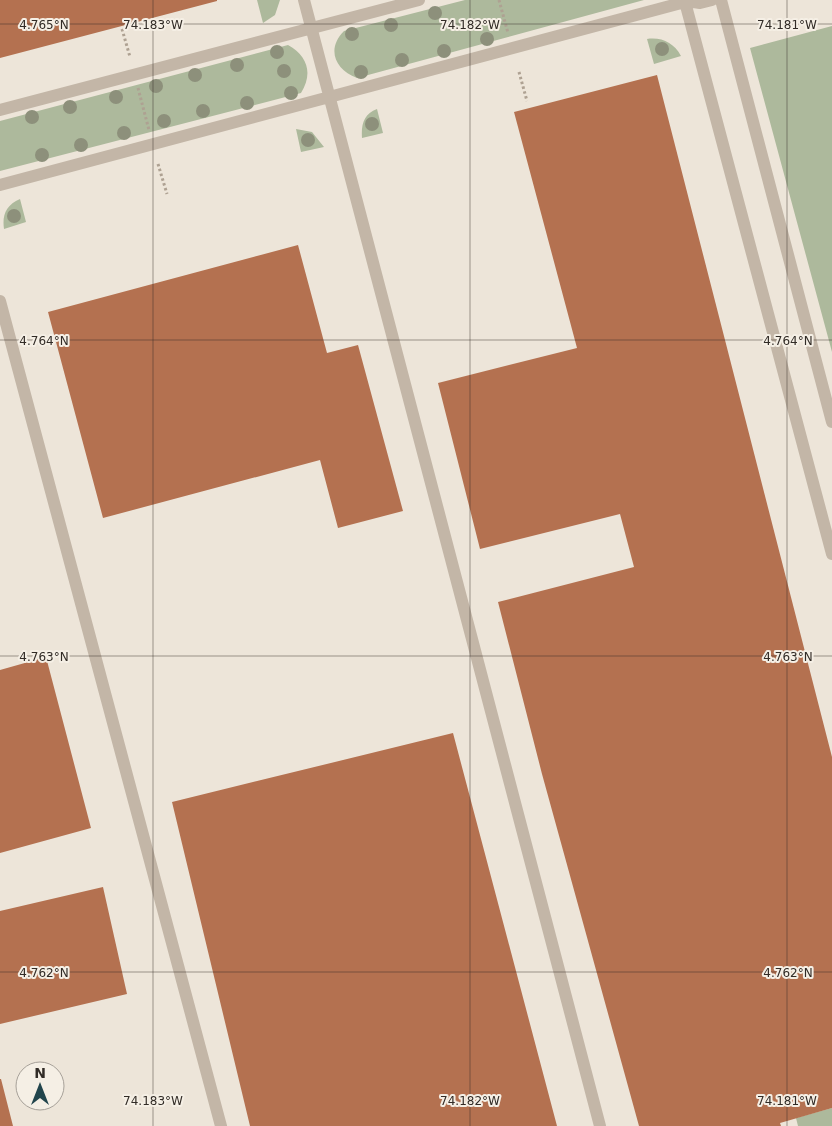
<svg xmlns="http://www.w3.org/2000/svg" width="832" height="1126" viewBox="0 0 832 1126" font-family="'DejaVu Sans',sans-serif">
<style>
.green{fill:#adb99c}
.building{fill:#b47150}
.lines{fill:none;stroke-linecap:round;stroke-linejoin:round}
.path{stroke:#aea192;stroke-width:3;stroke-dasharray:2.5 2.5;stroke-linecap:butt}
.minor{stroke:#c3b6a7;stroke-width:12}
.tree{fill:#8d907b}
.ticks{fill:none;stroke:#312b26;stroke-width:1;stroke-opacity:0.45}
.ticks-label{font-size:12px;text-anchor:middle;fill:#312b26;stroke:#f5efe5;stroke-width:4;stroke-linejoin:round;paint-order:stroke}
</style>
<rect width="100%" height="100%" fill="#ede5d9"/>
<!-- green -->
<path class="green" d="M257 0H280L275 15 263 23Z
M465 0H644L357 78C335 70 326 49 344 31Z
M832 26V352L750 48Z
M647 39C662 37 674 43 681 56L654 64Z
M288 45C308 56 313 74 301 93L0 171V121Z
M377 109 383 133 362 138C361 124 364 114 377 109Z
M296 129 312 132 324 147 301 152Z
M20 199 26 222 4 229C2 215 6 205 20 199Z
M832 1108V1126H798L796 1118Z"/>
<!-- building -->
<path class="building" d="M0 0H217V1L0 58Z
M657 75 832 757V1108L780 1123 781 1126H639L542 774 498 602 634 567 620 514 480 549 438 383 577 348 514 112Z
M298 245 327 353 358 345 403 511 338 528 320 460 103 518 48 312Z
M46 657 91 828 0 853V670Z
M453 733 557 1126H250L172 802Z
M103 887 127 994 0 1024V911Z
M0 1079H1L13 1126H0Z"/>
<g class="lines">
<!-- path -->
<path class="path" d="M499 0 508 33
M122 29 130 57
M519 72 527 101
M138 88 149 130
M158 164 167 194"/>
<!-- minor -->
<path class="minor" d="M304 0 600 1126
M681 0 700 3 712 0
M721 0 832 422
M685 2 832 554
M0 110 419 0
M0 185 685 2
M0 301 221 1126"/>
</g>
<!-- trees -->
<g class="tree">
<circle cx="435" cy="13" r="7"/>
<circle cx="391" cy="25" r="7"/>
<circle cx="352" cy="34" r="7"/>
<circle cx="487" cy="39" r="7"/>
<circle cx="662" cy="49" r="7"/>
<circle cx="444" cy="51" r="7"/>
<circle cx="277" cy="52" r="7"/>
<circle cx="402" cy="60" r="7"/>
<circle cx="237" cy="65" r="7"/>
<circle cx="284" cy="71" r="7"/>
<circle cx="361" cy="72" r="7"/>
<circle cx="195" cy="75" r="7"/>
<circle cx="156" cy="86" r="7"/>
<circle cx="291" cy="93" r="7"/>
<circle cx="116" cy="97" r="7"/>
<circle cx="247" cy="103" r="7"/>
<circle cx="70" cy="107" r="7"/>
<circle cx="203" cy="111" r="7"/>
<circle cx="32" cy="117" r="7"/>
<circle cx="164" cy="121" r="7"/>
<circle cx="372" cy="124" r="7"/>
<circle cx="124" cy="133" r="7"/>
<circle cx="308" cy="140" r="7"/>
<circle cx="81" cy="145" r="7"/>
<circle cx="42" cy="155" r="7"/>
<circle cx="14" cy="216" r="7"/>
</g>
<!-- ticks -->
<path class="ticks" d="M153 0V1126M470 0V1126M787 0V1126M0 24H832M0 340H832M0 656H832M0 972H832"/>
<g class="ticks-label">
<text x="44" y="29">4.765°N</text>
<text x="153" y="29">74.183°W</text>
<text x="470" y="29">74.182°W</text>
<text x="787" y="29">74.181°W</text>
<text x="44" y="345">4.764°N</text>
<text x="788" y="345">4.764°N</text>
<text x="44" y="661">4.763°N</text>
<text x="788" y="661">4.763°N</text>
<text x="44" y="977">4.762°N</text>
<text x="788" y="977">4.762°N</text>
<text x="153" y="1105">74.183°W</text>
<text x="470" y="1105">74.182°W</text>
<text x="787" y="1105">74.181°W</text>
</g>
<!-- north arrow -->
<g transform="translate(40 1086)"><circle r="24" fill="#f5efe5" stroke="#a7a199"/>
<path d="M0-4L9 19L0 12L-9 19Z" fill="#22454c"/>
<text y="-8" font-size="14" font-weight="bold" text-anchor="middle" fill="#312b26">N</text>
</g>
</svg>
